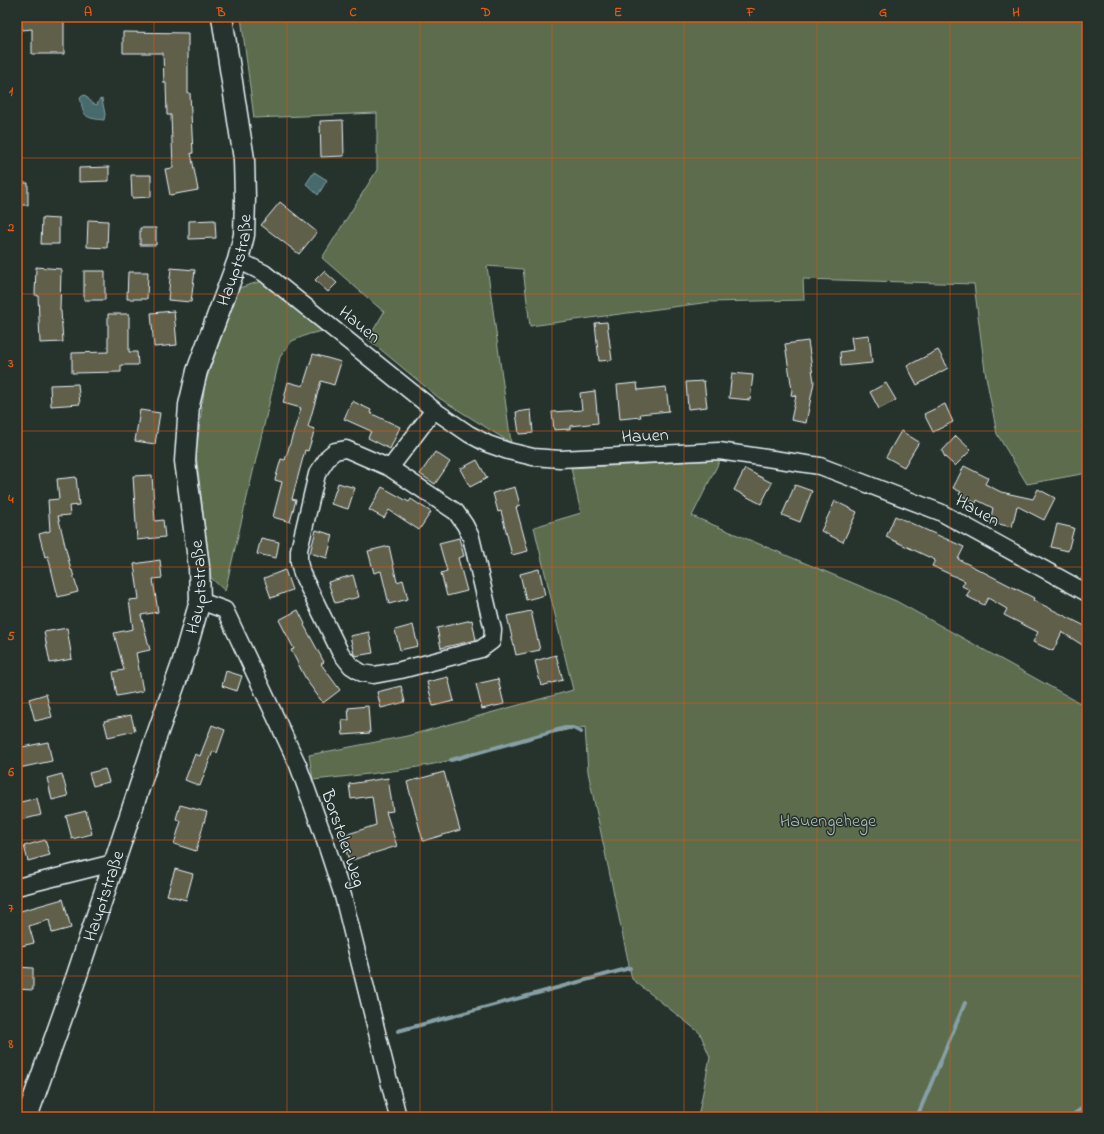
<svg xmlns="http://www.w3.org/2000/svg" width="1104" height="1134" viewBox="0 0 1104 1134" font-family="'Indie Flower',sans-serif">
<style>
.green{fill:#5b6c4e;stroke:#a2aea3}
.water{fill:#476a6d;stroke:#87a0a5}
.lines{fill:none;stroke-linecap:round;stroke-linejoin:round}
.stream{stroke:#87a0a5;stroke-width:4}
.building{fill:#615e4a;stroke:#e8f1f8}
.minor-casing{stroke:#e8f1f8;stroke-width:19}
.major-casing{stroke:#e8f1f8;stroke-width:23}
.minor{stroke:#26332d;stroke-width:16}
.major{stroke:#26332d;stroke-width:20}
.grid{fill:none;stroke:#e8590c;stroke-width:1;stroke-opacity:0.55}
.labels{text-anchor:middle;stroke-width:3;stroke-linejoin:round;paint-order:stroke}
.street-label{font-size:18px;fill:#e8f1f8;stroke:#26332d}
.park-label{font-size:18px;fill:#b0bcb4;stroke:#26332d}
.neatline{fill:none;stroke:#e8590c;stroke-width:1.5}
.grid-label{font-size:13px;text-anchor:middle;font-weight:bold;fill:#e8590c}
</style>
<rect width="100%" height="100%" fill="#26332d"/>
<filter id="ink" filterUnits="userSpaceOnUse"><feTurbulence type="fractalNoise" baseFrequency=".025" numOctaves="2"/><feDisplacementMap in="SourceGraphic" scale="8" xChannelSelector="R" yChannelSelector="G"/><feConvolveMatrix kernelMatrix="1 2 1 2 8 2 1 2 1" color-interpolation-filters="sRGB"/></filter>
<g filter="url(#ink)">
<!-- green -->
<path class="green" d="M241 17H1087V473L1027 484 997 434 985 371 974 284 803 279 804 300 710 302 530 326 523 269 487 266 511 443 439 398 368 339 384 312 322 258 377 170V113L254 118Z
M262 281 323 331 309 334 292 341 280 357 225 591 211 578 196 454 205 383 239 288Z
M720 460 692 516 896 601 1087 707V1117H698L710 1057 700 1033 632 979 588 772 585 727C540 733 496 750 452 760 406 771 359 775 313 780L309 755 407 736 573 690 534 527 581 513 571 468Z"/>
<!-- water -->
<path class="water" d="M85 95 92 103 97 105 99 100 102 99 105 114 104 120C83 118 84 116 80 97Z
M314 172 327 180 318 195 306 184Z"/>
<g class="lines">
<!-- stream -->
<path class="stream" d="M451 760 565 728H573L581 732
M398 1031 630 968
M917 1117 965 1003
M1070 1117 1087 1105"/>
</g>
<!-- building -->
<path class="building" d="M21 17H64V54H32V29L22 30Z
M123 32 188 33V93H190L193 153H191L198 190 170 195 165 169 173 168 171 115H167L166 83H164L163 53H123Z
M343 120 344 156 321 157 320 121Z
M109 167V181L79 182V168Z
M131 175H151V197L132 198Z
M17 183H28V205H17Z
M280 202 317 232 299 254 261 225Z
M42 218 59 219V244H41Z
M88 220 108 221 107 248 87 247Z
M215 220 216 238 189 239V221Z
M140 228H156V245H140Z
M36 267 61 269 60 311H61L63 342 40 343 38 295H35Z
M171 268 195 270 191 302 168 300Z
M84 271H105V300H84Z
M324 271 337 283 328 292 315 280Z
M128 272H148L147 299H127Z
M174 311 177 345 154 347 151 313Z
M108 314H129V352H137L138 365H121V372L72 373V353L108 352Z
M607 322 612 360 599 361 595 323Z
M869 335 872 363 841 366 840 352 853 350 851 337Z
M808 341 814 382 806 423 791 420 796 396 791 395 792 390 785 344Z
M938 350 948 368 917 385 907 366Z
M313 354 341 362 334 385 321 381 308 427 315 429 308 451 305 450 292 499 296 500 290 522 273 517 282 482 275 480 281 459 285 460 301 408 283 403 288 382 303 386Z
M732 373 753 375 750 400 729 398Z
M704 381 707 407 688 409 686 382Z
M637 383 638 390 666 387 669 411 640 414 641 417 620 419 617 385Z
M886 383 896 400 879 409 870 392Z
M78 384 80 404 51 406 50 385Z
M595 391 598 423 570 426V429L554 430 552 412 582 410 580 393Z
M352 401 371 410 370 413 400 427 390 449 368 438 371 431 344 419Z
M945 404 953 422 933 432 924 414Z
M140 410 160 413 155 444 135 441Z
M531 410 533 433 519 434 516 412Z
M901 431 919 442 904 467 886 457Z
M956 436 971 450 955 466 945 457 942 451Z
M435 452 450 462 435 484 420 474Z
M477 460 487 478 470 487 460 469Z
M964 466 988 478 985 484 1001 492 1033 499 1038 489 1055 498 1044 520 1017 506 1012 527 990 522 993 508 977 500 976 503 959 494 961 492 953 488Z
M745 469 772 483 761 504 734 490Z
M152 475 155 521 163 520 165 537 137 540 133 476Z
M76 477 79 505 69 506 70 515 58 516 71 570H72L78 592 58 597 48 556 45 557 39 534 50 531 48 500 59 499 57 479Z
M338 483 355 488 348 509 331 504Z
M795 485 812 491 800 522 782 515Z
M382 487 409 502 411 499 431 512 419 530 389 510 384 518 369 510Z
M515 487 520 505 516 507 528 551 512 555 501 511 498 512 493 493Z
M835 501 857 512 843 542 821 531Z
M895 516 964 547 958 559 1034 598 1033 600 1087 627V648L1062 632 1053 651 1033 642 1038 632 1004 615 1007 609 988 598 984 605 966 596 970 590 962 586 965 581 932 566 935 560 886 537Z
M1057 524 1074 528 1068 551 1051 547Z
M316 530 333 535 327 558 310 553Z
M261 538 279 542 276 558 257 554Z
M459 538 464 556 458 558 467 591 447 596 441 573 447 571 439 543Z
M389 546 397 582 403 580 408 599 389 604 381 571 374 573 368 551Z
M160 560 162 578 153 579 158 612 141 615 150 650 136 653 143 691 117 696 113 672 124 670 114 633 133 629 129 600 139 599 134 564Z
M539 569 545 595 526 600 520 574Z
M285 570 292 590 271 598 264 578Z
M353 575 359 597 335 603 328 582Z
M298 610 305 624 304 625 324 662 321 664 340 690 323 703 307 681 291 650 294 649 279 620Z
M531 611 540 650 516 655 507 616Z
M472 620 476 640 441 648 437 628Z
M413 625 418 646 400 650 395 630Z
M67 628 72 659 50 663 44 632Z
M369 632 373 653 355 656 354 654 350 636Z
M556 655 563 680 541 686 535 661Z
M226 671 242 676 237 691 222 686Z
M448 677 454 701 433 706 427 682Z
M498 679 504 704 482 709 476 684Z
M401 686 405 702 381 708 377 692Z
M46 694 52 717 35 721 29 699Z
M368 706 370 733 343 735 342 720H349L348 708Z
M131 715 135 731 108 737 104 721Z
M212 725 225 730 217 753 213 751 200 786 185 780 195 754 200 756Z
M48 742 52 761 19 768 17 758V748Z
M105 769 109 782 93 786 89 773Z
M444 772 460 830 423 841 407 782Z
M62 774 68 796 52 800 47 778Z
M388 778 393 811 386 812 397 846 349 861 342 836 376 825 372 796 351 799 349 784Z
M37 798 41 815 17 821V803Z
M180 805 207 812 196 851 174 844 181 821 176 819Z
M86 811 92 834 72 839 66 816Z
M45 840 50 855 28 861 24 846Z
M175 869 193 874 186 900 167 895Z
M63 899 71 928 52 933 49 920 29 926 34 943 17 947V912Z
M17 967 33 968V990L17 989Z"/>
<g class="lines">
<!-- minor casing -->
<g class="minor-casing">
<path id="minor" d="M238 260 264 273 434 410 469 434 488 444 508 451 533 457 560 459 719 451 820 466 940 512 1087 593
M346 449 390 468 456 512 465 525 471 537 493 630 492 641 481 649 401 670 374 675 362 673 351 666 340 652 302 574 299 562V550L317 474 329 456 335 451Z
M390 468 434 410
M200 601 225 610 298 765 322 832 343 896 398 1117
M17 887 113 863"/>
</g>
<!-- major casing -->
<g class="major-casing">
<g id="major">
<path id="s1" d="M27 1117 77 975 155 740 182 664 200 601 199 567 185 461 189 405 197 371 238 260 244 235 245 198 244 159 222 17"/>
</g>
</g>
<!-- minor -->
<use href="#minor" class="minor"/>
<!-- major -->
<use href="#major" class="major"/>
</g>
</g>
<!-- grid -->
<path class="grid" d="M154 17V1117M287 17V1117M420 17V1117M552 17V1117M684 17V1117M817 17V1117M950 17V1117M17 158H1087M17 294H1087M17 431H1087M17 567H1087M17 703H1087M17 840H1087M17 976H1087"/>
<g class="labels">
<!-- street labels -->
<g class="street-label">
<text dy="6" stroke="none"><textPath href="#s1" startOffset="894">Hauptstraße</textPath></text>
<text transform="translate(360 324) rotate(39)" y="6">Hauen</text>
<text transform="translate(645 435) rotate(-3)" y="6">Hauen</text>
<text transform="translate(978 510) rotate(29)" y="6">Hauen</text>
<text dy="6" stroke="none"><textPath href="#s1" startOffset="558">Hauptstraße</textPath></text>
<text transform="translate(344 838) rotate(71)" y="6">Borsteler Weg</text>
<text dy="6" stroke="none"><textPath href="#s1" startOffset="234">Hauptstraße</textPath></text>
</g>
<!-- park labels -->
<g class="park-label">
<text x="828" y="826">Hauengehege</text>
</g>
</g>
<!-- margin -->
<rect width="1104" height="1134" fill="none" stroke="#26332d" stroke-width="44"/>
<rect x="22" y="22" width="1060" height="1090" class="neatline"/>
<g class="grid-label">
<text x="88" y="16">A</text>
<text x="221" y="16">B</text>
<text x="353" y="16">C</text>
<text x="486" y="16">D</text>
<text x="618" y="16">E</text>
<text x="751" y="16">F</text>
<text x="883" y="16">G</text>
<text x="1016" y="16">H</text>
<text x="11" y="95">1</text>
<text x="11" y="231">2</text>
<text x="11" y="367">3</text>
<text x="11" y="503">4</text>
<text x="11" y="640">5</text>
<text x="11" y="776">6</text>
<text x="11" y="912">7</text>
<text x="11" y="1048">8</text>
</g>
</svg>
